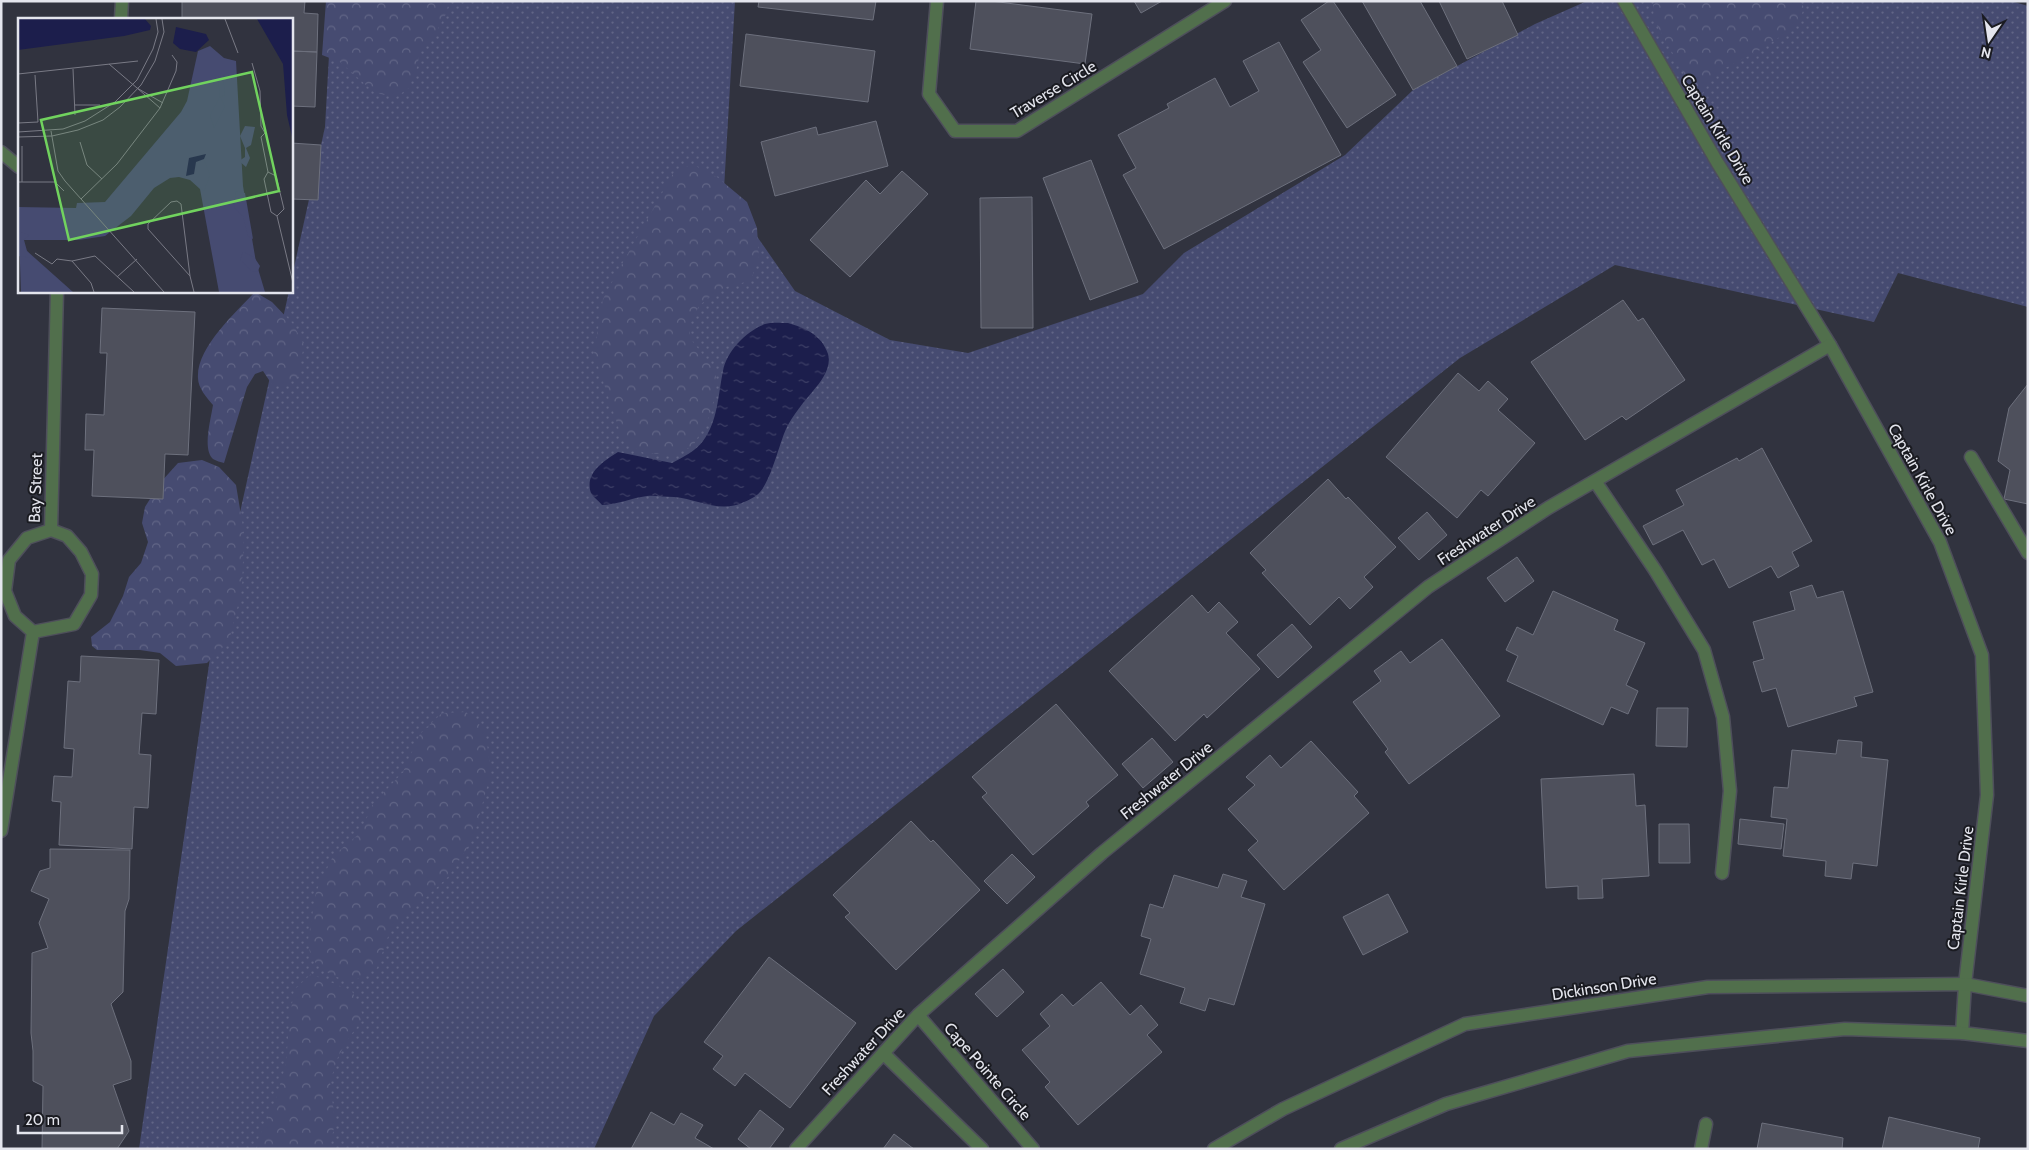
<svg xmlns="http://www.w3.org/2000/svg" width="2029" height="1150" viewBox="0 0 2029 1150" font-family="Cabin,sans-serif">
<style>
.grass{fill:url(#grass-dots)}
.forest{fill:url(#forest-crowns)}
.water{fill:url(#water-ripples)}
.building{fill:#4e505c;stroke:#6d707d}
.lines{fill:none;stroke-linecap:round;stroke-linejoin:round}
.lane-casing{stroke:#4e4f5b;stroke-width:15}
.street-casing{stroke:#4e4f5b;stroke-width:15}
.lane{stroke:#516f4c;stroke-width:12}
.street{stroke:#516f4c;stroke-width:12}
.labels{text-anchor:middle;stroke-width:4;stroke-linejoin:round;paint-order:stroke}
.street-label{font-size:16px;fill:#e4e5ed;stroke:#1a1b21}
.inset-road{fill:none;stroke:#797a85;stroke-width:1}
.view{fill:#71d35e;fill-opacity:0.15;stroke:#71d35e;stroke-width:2.5}
.inset-edge{fill:none;stroke:#e4e5ed;stroke-width:2.5}
</style>
<defs>
<pattern id="grass-dots" width="8" height="8" patternUnits="userSpaceOnUse" patternTransform="scale(1.25)"><rect width="8" height="8" fill="#464b71"/><path d="M2 2h.1M6 6h.1" fill="none" stroke="#616586" stroke-width="1.8" stroke-linecap="round"/></pattern>
<pattern id="forest-crowns" width="20" height="18" patternUnits="userSpaceOnUse" patternTransform="scale(1.25)"><rect width="20" height="18" fill="#464b71"/><path d="M2 6a3 3 0 1 1 6 0M12 15a3 3 0 1 1 6 0" fill="none" stroke="#616586"/></pattern>
<pattern id="water-ripples" width="26" height="14" patternUnits="userSpaceOnUse" patternTransform="scale(1.25)"><rect width="26" height="14" fill="#1c1e4c"/><path d="M2 4q2-2 4 0t4 0M15 11q2-2 4 0t4 0" fill="none" stroke="#3d3f66"/></pattern>
</defs>
<rect width="100%" height="100%" fill="#31333f"/>
<!-- grass -->
<path class="grass" d="M332 1H735L724 189 795 291 890 340 968 353 1143 294 1184 253 1345 155 1413 90 1535 24 1587 1H2011L2028 6V307L1898 273 1874 322 1615 265 1460 358 736 931 654 1016 594 1149H139L214 630 289 291H291V281L325 127Z"/>
<!-- forest -->
<path class="forest" d="M326 1H449L446 14 434 36 421 47 417 67 409 88 396 97 375 93 340 62 322 55Z
M1657 1H1799L1804 7 1799 24 1762 49 1725 68 1712 79 1701 95 1694 91 1654 20 1653 5Z
M693 164 707 173 717 177 747 202 757 228 759 259 750 281 725 287 707 299 699 306 690 324V338L716 372 715 395 710 415 693 446 673 455 644 453 623 441 594 354 603 299 618 271 674 172Z
M255 292 272 302 293 324 304 345 298 376 285 384 273 386 263 371 255 374 247 387 224 463C221 462 216 461 213 459 202 449 211 419 213 405 207 398 198 388 198 378 196 348 236 312 255 292Z
M202 460 219 467 236 485 244 533 242 589 229 641 207 663 176 666 160 653 140 650H97L92 646 91 637 110 622 123 596 129 577 141 563 148 542 142 523 145 507 160 483 178 463Z
M466 712 485 730 491 772 473 839 449 876 390 931 377 968 350 983 324 971 311 958 308 941 316 892 333 856 360 833 373 804 403 772 420 734 442 713Z
M311 974 352 991 364 1018 350 1036 338 1057 330 1082 335 1121 330 1149H257L258 1139 274 1105 286 1064 289 1024 294 990Z"/>
<!-- water -->
<path class="water" d="M788 323C805 328 822 335 828 354 832 367 821 382 813 391 803 403 793 415 786 429 779 445 771 480 760 492 757 496 749 500 744 502 720 514 698 499 674 497 665 497 655 495 647 496 631 498 620 504 602 505 599 501 593 497 591 493 584 473 604 461 618 452L672 463C683 457 696 451 703 441 718 421 718 395 723 371 726 352 746 331 765 324 771 322 781 323 788 323Z"/>
<!-- building -->
<path class="building" d="M182 1H305L304 13 318 14 317 52 291 51V19H182Z
M759 1H876L873 20 758 7Z
M976 1H991L1092 14 1085 64 970 49Z
M1134 1H1162L1141 13Z
M1329 1H1333L1396 95 1347 128 1303 62 1321 50 1301 20Z
M1362 1H1420L1457 66 1413 90Z
M1439 1H1502L1518 35 1467 59Z
M746 34 875 51 868 102 740 86Z
M1279 42 1341 155 1164 249 1123 175 1136 168 1118 135 1169 108 1167 104 1215 78 1230 107 1259 91 1243 61Z
M291 51 317 52 315 107 291 106Z
M876 121 888 166 775 196 761 142 816 127 818 135Z
M291 143 321 145 318 200 291 199Z
M1091 160 1138 282 1090 300 1043 178Z
M902 171 928 194 850 277 810 240 866 180 880 194Z
M1032 197 1033 328H981L980 198Z
M1623 300 1638 321 1643 318 1685 380 1626 420 1622 416 1585 440 1531 362Z
M102 308 195 312 188 455 165 454 163 499 92 496 94 450H85L86 414 104 415 107 353H100Z
M1458 373 1479 391 1488 381 1508 399 1498 410 1535 443 1488 496 1481 490 1457 518 1386 457Z
M2028 384V504L2004 499 2010 470 1998 461 2009 408Z
M1762 448 1812 541 1792 552 1799 566 1778 578 1771 566 1729 588 1714 559 1702 565 1683 530 1653 545 1643 526 1684 505 1676 490 1737 458 1739 461Z
M1328 479 1346 499 1348 497 1396 547 1364 577 1373 587 1350 609 1339 597 1310 625 1262 573 1266 570 1250 553Z
M1427 512 1447 535 1419 560 1398 538Z
M1517 557 1534 581 1505 602 1487 578Z
M1812 585 1817 598 1843 591 1873 692 1854 697 1857 706 1788 727 1776 688 1762 692 1753 662 1764 659 1753 622 1795 610 1790 592Z
M1553 591 1618 620 1614 630 1645 643 1626 685 1638 691 1628 714 1611 707 1603 725 1507 681 1518 656 1506 650 1517 627 1533 635Z
M1192 595 1208 613 1219 602 1238 622 1226 633 1260 669 1207 718 1204 714 1175 741 1109 671Z
M1292 624 1312 647 1278 678 1257 655Z
M1442 639 1500 716 1409 784 1385 752 1388 749 1353 702 1381 681 1374 671 1401 651 1410 663Z
M81 656 159 660 156 714 142 713 139 754 151 755 148 808 134 807 132 849 59 845 61 802 52 801 54 776 72 777 74 749 64 748 68 681 80 682Z
M1056 704 1118 775 1086 802 1089 806 1033 855 982 797 987 793 972 777Z
M1657 708H1688L1687 747 1656 746Z
M1152 738 1173 762 1143 788 1122 764Z
M1838 740 1862 742 1861 757 1888 760 1877 866 1853 863 1851 879 1825 876 1826 861 1783 856 1787 819 1771 817 1774 787 1788 788 1792 750 1836 754Z
M1311 741 1358 792 1354 796 1369 813 1284 890 1248 850 1258 841 1228 809 1255 785 1246 777 1270 755 1281 768Z
M1634 774 1636 806 1645 805 1649 876 1602 879 1603 898 1578 899V886L1546 888 1541 779Z
M1740 819 1784 824 1781 849 1738 844Z
M911 821 931 842 933 840 980 890 896 970 845 917 850 913 833 895Z
M1659 824H1689L1690 863H1659Z
M50 849 130 850 129 899 125 911 123 992 111 1004 131 1061V1079L113 1085 129 1131 117 1149H42L43 1086 33 1081V1051L31 1033 32 953 48 948 39 923 49 899 31 891 40 871 50 868Z
M1012 854 1035 877 1007 904 984 881Z
M1223 874 1247 881 1241 897 1265 904 1234 1005 1209 998 1205 1011 1180 1003 1185 988 1140 974 1151 939 1141 936 1150 904 1163 908 1174 875 1218 888Z
M1388 894 1408 932 1363 955 1343 917Z
M769 957 856 1023 790 1108 745 1073 735 1086 713 1069 723 1056 704 1042Z
M1003 969 1024 992 997 1017 975 994Z
M1101 982 1130 1015 1141 1005 1158 1025 1147 1035 1162 1052 1078 1125 1045 1087 1050 1082 1022 1050 1050 1026 1040 1014 1062 994 1073 1006Z
M760 1110 784 1129 769 1149H751L738 1139Z
M651 1112 674 1125 681 1113 703 1125 695 1138 714 1149H631Z
M1889 1117 1980 1138 1978 1149H1882Z
M1762 1123 1843 1138 1842 1149H1757Z
M894 1134 914 1149H883Z"/>
<g class="lines">
<!-- lane casing -->
<g class="lane-casing">
<path id="lane" d="M1624 1 1717 162 1830 345 1940 542 1982 655 1987 795 1965 984 1962 1033
M121 19 122 1
M1 152 19 167
M1971 457 2028 553
M33 632 74 624 91 595 92 574 81 552 67 536 51 530
M1 831 33 632 15 616 5 591 9 560 27 538 51 530 57 291"/>
</g>
<!-- street casing -->
<g class="street-casing">
<path id="street" d="M937 1 929 94 955 131H1017L1225 1
M1595 481 1655 570 1704 650 1723 717 1730 791 1722 873
M918 1015 1033 1149
M883 1053 982 1149
M796 1149 918 1015 1102 853 1428 587 1548 508 1830 345
M1214 1149 1283 1109 1465 1024 1708 987 1965 984 2028 996
M1341 1149 1446 1104 1628 1051 1845 1029 1962 1033 2028 1041
M1701 1149 1706 1124"/>
</g>
<!-- lane -->
<use href="#lane" class="lane"/>
<!-- street -->
<use href="#street" class="street"/>
</g>
<g class="labels">
<!-- street labels -->
<g class="street-label">
<text transform="translate(1053 89) rotate(-31)" y="6">Traverse Circle</text>
<text transform="translate(1718 129) rotate(59)" y="6">Captain Kirle Drive</text>
<text transform="translate(1923 479) rotate(61)" y="6">Captain Kirle Drive</text>
<text transform="translate(35 488) rotate(-88)" y="6">Bay Street</text>
<text transform="translate(1486 530) rotate(-33)" y="6">Freshwater Drive</text>
<text transform="translate(1166 780) rotate(-39)" y="6">Freshwater Drive</text>
<text transform="translate(1960 888) rotate(-83)" y="6">Captain Kirle Drive</text>
<text transform="translate(1604 986) rotate(-9)" y="6">Dickinson Drive</text>
<text transform="translate(863 1051) rotate(-47)" y="6">Freshwater Drive</text>
<text transform="translate(988 1071) rotate(49)" y="6">Cape Pointe Circle</text>
</g>
</g>
<!-- overview -->
<g transform="translate(18 18)">
<rect width="275" height="275" fill="#31333f"/>
<path d="M192 28 206 40 218 43 225 168 238 244 247 274H201L182 171 172 162 161 159 152 160 136 170 113 198 87 218 61 222H6L9 233 55 274H3L0 189 58 190 59 185 87 184 163 94 169 83 180 33Z" fill="#464b71"/>
<path d="M205 57 207 77 202 79 207 88 196 110 192 97 202 79 200 59ZM227 108 237 109 233 127 228 130 232 140 228 149 221 143 227 139V130L222 118ZM186 142 192 157 186 173 176 165 182 156 178 152 179 144ZM218 173 227 175 235 221 230 218 225 198 216 190ZM0 213 12 217 5 222 8 232 15 240 0 238ZM225 234 236 239 242 248 240 253 235 254 222 242Z" fill="#464b71"/>
<path d="M0 1H127L133 8 132 12 106 18 0 32ZM239 1H275V123L269 97 265 46ZM158 9 188 16 191 22 178 34 162 31 155 25ZM188 136 186 141 178 144 176 156 168 158 171 140Z" fill="#1c1e4c"/>
<path class="inset-road" d="M207 1 220 35M234 45 242 73 243 108 247 115 243 119 250 154 246 161 253 194 259 198 275 265M91 46 119 70 145 85M55 51 57 97M0 56 120 43M119 70 142 90M57 87H82M0 105 20 104 17 57M33 113 40 153 47 163 146 274M0 114 45 111 67 103 97 84 119 62 135 31 140 14 138 1M0 119 34 118 60 112 85 102 102 89 123 67 137 43 146 14 144 1M62 124 69 147 84 161M250 154 258 158 266 191 259 198M0 164H37L46 173M4 164V128M63 181 99 146 142 90 158 53 159 44 154 37M17 235 34 246 39 241 54 243 77 238 116 274M54 243 73 265 76 274M172 258 163 186 159 183 153 184 130 206V211L172 258 176 274M99 259 119 241"/>
<path class="view" d="M234 54 261 173 51 222 23 102Z"/>
<rect width="275" height="275" class="inset-edge"/>
</g>
<!-- border -->
<rect width="2029" height="1150" fill="none" stroke="#e4e5ed" stroke-width="5"/>
<!-- north arrow -->
<g transform="translate(1989 40) rotate(193)" stroke="#1a1b21" stroke-width="4" paint-order="stroke">
<path d="M0-4L9 19L0 12L-9 19Z" fill="#e4e5ed"/>
<text y="-8" font-size="14" font-weight="bold" text-anchor="middle" fill="#e4e5ed">N</text>
</g>
<!-- scale -->
<path d="M18 1125v8h104v-8" fill="none" stroke="#e4e5ed" stroke-width="2.5"/>
<text x="25" y="1125" font-size="15" fill="#e4e5ed" stroke="#1a1b21" stroke-width="4" paint-order="stroke">20 m</text>
</svg>
